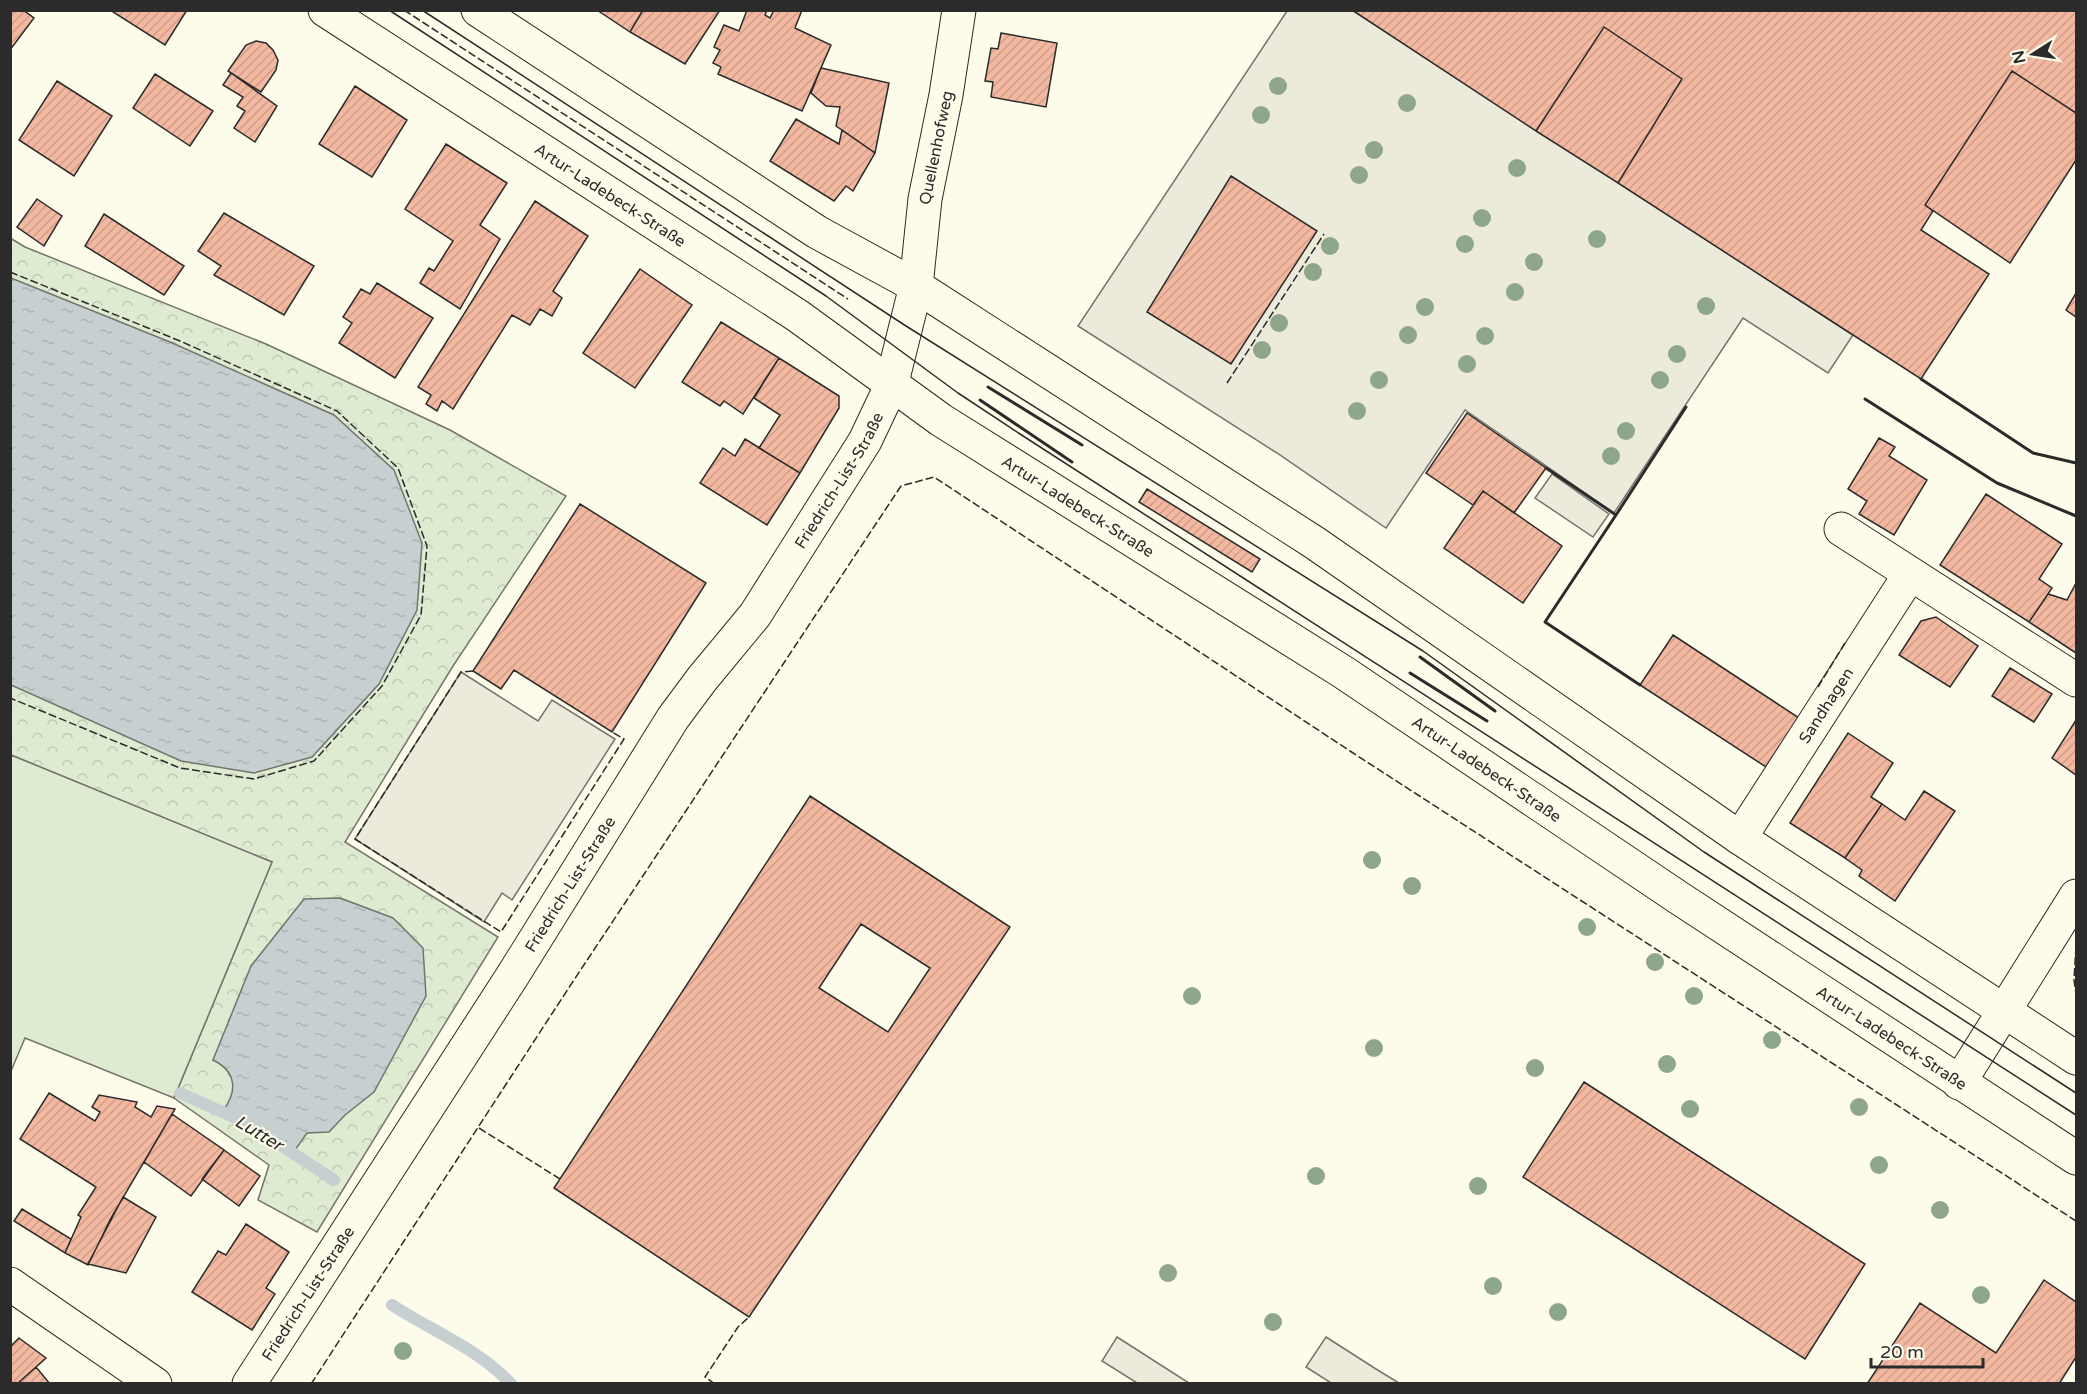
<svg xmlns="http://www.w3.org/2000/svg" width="2087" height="1394" viewBox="0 0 2087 1394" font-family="'Varela Round',sans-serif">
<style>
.park{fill:url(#park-crowns);stroke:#74746e;stroke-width:1.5}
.garden{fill:#deebd1;stroke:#74746e;stroke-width:1.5}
.parking{fill:#eceadb;stroke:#74746e;stroke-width:1.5}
.water{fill:url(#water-ripples);stroke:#74746e;stroke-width:1.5}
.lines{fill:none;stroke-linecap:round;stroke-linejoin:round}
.stream{stroke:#c7d0d0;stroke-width:12}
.building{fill:url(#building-hatch);stroke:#2b2b2b;stroke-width:1.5;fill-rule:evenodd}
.minor-casing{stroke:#2b2b2b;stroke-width:35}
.minor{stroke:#fdfbea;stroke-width:33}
.tram{stroke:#2b2b2b;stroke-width:1.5}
.hedge{stroke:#34623c;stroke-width:4.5;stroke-dasharray:3 4.5;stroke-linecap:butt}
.fence{stroke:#2b2b2b;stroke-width:1.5;stroke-dasharray:8 3;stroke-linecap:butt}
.wall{stroke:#2b2b2b;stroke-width:3}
.tree{fill:#8ea78a}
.labels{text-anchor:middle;stroke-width:4.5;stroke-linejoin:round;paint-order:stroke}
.street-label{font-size:16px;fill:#2b2b2b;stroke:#fdfbea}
.water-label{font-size:18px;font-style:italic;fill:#2b2b2b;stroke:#fdfbea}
</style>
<defs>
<pattern id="park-crowns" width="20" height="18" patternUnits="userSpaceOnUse" patternTransform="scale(1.5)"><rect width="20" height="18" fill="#deebd1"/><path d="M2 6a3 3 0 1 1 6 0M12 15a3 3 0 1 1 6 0" fill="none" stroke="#bfcab4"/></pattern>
<pattern id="water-ripples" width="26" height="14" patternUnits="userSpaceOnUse" patternTransform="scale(1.5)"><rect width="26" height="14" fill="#c7d0d0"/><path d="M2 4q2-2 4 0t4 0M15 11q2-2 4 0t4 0" fill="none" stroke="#abb3b3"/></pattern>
<pattern id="building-hatch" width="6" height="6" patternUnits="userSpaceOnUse" patternTransform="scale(1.5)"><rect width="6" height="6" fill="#f2b8a0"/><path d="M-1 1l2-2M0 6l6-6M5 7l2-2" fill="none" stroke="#d09e8a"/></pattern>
</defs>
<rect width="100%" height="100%" fill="#fdfbea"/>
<!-- park -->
<path class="park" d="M10 238 25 247 266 344 450 430 566 496 453 666 345 842 498 937 317 1232 258 1200 269 1165 174 1098 272 862 11 755Z"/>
<!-- garden -->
<path class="garden" d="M11 755 272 862 174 1098 25 1038 11 1071Z"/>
<!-- parking -->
<path class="parking" d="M1352 10 1853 335 1828 373 1743 318 1614 513 1465 410 1386 528 1277 453 1078 326 1287 11Z
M1552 474 1609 514 1593 537 1535 498Z
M461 672 538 721 552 700 615 739 512 900 502 893 484 922 355 839Z
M1117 1337 1189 1383H1137L1102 1361Z
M1326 1337 1376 1369 1399 1383H1331L1306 1367Z"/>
<!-- water -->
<path class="water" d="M11 278 170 342 334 415 394 470 422 543 417 610 379 684 312 757 254 773 181 761 11 685Z
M340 898 393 918 423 948 426 996 374 1092 345 1115 329 1132 307 1133 293 1153 247 1123 222 1112C238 1092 237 1072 213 1060L251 966 304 899Z"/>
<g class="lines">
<!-- stream -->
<path class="stream" d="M180 1093 247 1123 334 1180
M392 1305C432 1331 479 1349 511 1384"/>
</g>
<!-- building -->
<path class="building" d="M10 10H23L34 18 10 50Z
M110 10H187L165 45Z
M597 10H643L630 32Z
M643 10H720L685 64 630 32Z
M747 10H767L765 15 770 18 774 10H802L795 28 831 45 802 111 718 74 721 67 713 63 720 50 714 47 724 25 739 31Z
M1352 10H2076V113L2012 71 1925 205 1933 211 1921 230 1989 274 1921 379 1618 183 1682 79 1604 27 1536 131Z
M1604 27 1682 79 1618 183 1536 131Z
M1001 33 1057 43 1046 107 991 97 993 82 985 81 991 48 998 49Z
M256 41 266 43 273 50 278 60 276 70 261 92 228 71 246 45Z
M821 68 889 83 875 153 836 126 840 107 826 106 811 93Z
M2012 71 2076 113V160L2010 263 1925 205Z
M231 73 277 106 255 142 234 128 245 111 237 106 243 97 223 85Z
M155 74 213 111 190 146 133 108Z
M57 81 112 116 74 176 19 140Z
M355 86 407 120 372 177 319 144Z
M796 119 839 144 842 130 875 153 853 191 846 186 834 201 770 161Z
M446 144 507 183 480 225 500 239 460 309 420 283 429 268 434 271 453 241 405 209Z
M1231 176 1317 231 1231 364 1147 312Z
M37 199 62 216 44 246 17 227Z
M535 201 588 236 553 291 562 298 552 316 540 309 530 325 512 315 453 409 442 401 437 411 426 404 431 395 418 387Z
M224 213 314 266 284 315 214 275 221 266 198 251Z
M104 214 184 266 164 295 85 246Z
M640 269 692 305 635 388 583 353Z
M377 283 433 318 395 378 339 343 352 323 343 317 361 289 370 294Z
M2076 293V317L2066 310Z
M721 322 779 358 743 414 724 401 720 406 682 382Z
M779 358 839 396V408L800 473 759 448 780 415 754 398Z
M1467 413 1546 468 1514 513 1483 491 1473 505 1426 473Z
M1879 438 1895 447 1889 456 1927 480 1894 535 1859 514 1867 501 1848 489Z
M745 439 800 473 767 525 700 483 723 448 735 456Z
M1147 489 1260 559 1252 572 1139 502Z
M1483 491 1562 546 1523 603 1444 548Z
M1986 494 2062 544 2039 579 2052 588 2029 622 1940 565Z
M580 504 706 583 612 732 514 670 501 689 473 671Z
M2076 583V653L2029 622 2048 594 2067 600Z
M1936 617 1978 646 1950 687 1899 655 1921 621Z
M1673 635 1799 718 1766 767 1640 685Z
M2010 668 2052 694 2034 722 1992 696Z
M2076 720V775L2052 758Z
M1848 733 1893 763 1871 797 1882 804 1845 858 1790 823Z
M1924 791 1955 811 1895 901 1859 876 1862 870 1845 858 1882 804 1905 820Z
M810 796 1010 927 749 1317 554 1188ZM861 924 930 968 888 1032 819 988Z
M1584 1082 1865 1264 1805 1359 1523 1177Z
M49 1093 95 1121 100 1112 92 1107 99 1095 137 1102 135 1107 151 1117 157 1106 175 1109 111 1218 88 1265 65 1253 81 1217 78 1215 96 1187 20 1139Z
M172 1114 224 1150 191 1196 144 1162Z
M224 1150 260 1176 239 1206 202 1179Z
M123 1197 156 1217 126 1273 88 1264Z
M22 1209 71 1239 65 1253 14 1221Z
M246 1224 289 1252 266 1288 275 1294 252 1330 192 1292 218 1251 226 1255Z
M2044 1280 2076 1302V1357L2059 1384H1867L1920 1303 1996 1353Z
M19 1338 46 1358 17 1384H10V1347Z
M36 1367 50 1384H17Z"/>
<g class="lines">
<!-- minor casing -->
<g class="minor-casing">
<g id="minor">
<path id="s1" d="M325 10 798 316 941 420 1343 672 1679 898 2076 1158"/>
<path d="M478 10 817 232 916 286 1315 543 1740 838 2076 1058"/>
<path d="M1841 529 2076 680"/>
<path id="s2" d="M1740 838 1910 574"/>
<path d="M1959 1083 2076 896"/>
<path d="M10 1284 155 1384"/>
<path id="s3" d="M249 1384 513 975 673 718 702 679 755 615 865 441 891 386 916 286 925 199 946 95 959 10"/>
</g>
</g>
<!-- minor -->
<use href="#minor" class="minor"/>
<!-- tram -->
<path class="tram" d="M389 10 826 296 958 393 1020 434 2076 1115
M422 10 906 326 1423 651 1704 852 2076 1093"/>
<!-- hedge -->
<path class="hedge" d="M10 224H12"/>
<!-- fence -->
<path class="fence" d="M404 10 848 299
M10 272 180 341 337 411 398 468 427 546 421 615 382 686 314 761 254 779 180 768 10 698
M1227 383 1324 234
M473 671 461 672 355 839 501 932 624 739 612 732
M1818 687 1845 643
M2076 946 2074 980 2076 994
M479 1128 560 1179
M311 1384 570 986 901 486 934 477 1350 751 2076 1221
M715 1384 705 1377 738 1327 749 1317"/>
<!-- wall -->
<path class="wall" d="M1921 379 2033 453 2076 463
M988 387 1082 445
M1865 399 1997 483 2076 516
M980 400 1072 462
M1546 468 1616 515 1545 622 1640 685
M1616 515 1686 407
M1420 657 1495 711
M1410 673 1487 721"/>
</g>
<!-- trees -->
<g class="tree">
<circle cx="1278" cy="86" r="9"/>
<circle cx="1407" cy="103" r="9"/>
<circle cx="1261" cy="115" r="9"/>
<circle cx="1374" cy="150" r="9"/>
<circle cx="1517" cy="168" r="9"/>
<circle cx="1359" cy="175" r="9"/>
<circle cx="1482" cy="218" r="9"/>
<circle cx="1597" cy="239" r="9"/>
<circle cx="1465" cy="244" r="9"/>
<circle cx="1330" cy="246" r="9"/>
<circle cx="1534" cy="262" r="9"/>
<circle cx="1313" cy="272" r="9"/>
<circle cx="1515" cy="292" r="9"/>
<circle cx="1706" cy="306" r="9"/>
<circle cx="1425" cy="307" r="9"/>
<circle cx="1279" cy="323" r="9"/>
<circle cx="1408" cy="335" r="9"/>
<circle cx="1485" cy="336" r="9"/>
<circle cx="1262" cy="350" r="9"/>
<circle cx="1677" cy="354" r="9"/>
<circle cx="1467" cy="364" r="9"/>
<circle cx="1379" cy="380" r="9"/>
<circle cx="1660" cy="380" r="9"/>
<circle cx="1357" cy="411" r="9"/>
<circle cx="1626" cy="431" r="9"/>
<circle cx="1611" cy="456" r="9"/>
<circle cx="1372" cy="860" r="9"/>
<circle cx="1412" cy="886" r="9"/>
<circle cx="1587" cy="927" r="9"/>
<circle cx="1655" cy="962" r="9"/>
<circle cx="1192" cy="996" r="9"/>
<circle cx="1694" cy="996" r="9"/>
<circle cx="1772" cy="1040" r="9"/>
<circle cx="1374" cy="1048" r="9"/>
<circle cx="1667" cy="1064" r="9"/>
<circle cx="1535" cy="1068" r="9"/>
<circle cx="1859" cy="1107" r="9"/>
<circle cx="1690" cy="1109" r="9"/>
<circle cx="1879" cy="1165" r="9"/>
<circle cx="1316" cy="1176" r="9"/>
<circle cx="1478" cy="1186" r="9"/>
<circle cx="1940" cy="1210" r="9"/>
<circle cx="1168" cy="1273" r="9"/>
<circle cx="1493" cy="1286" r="9"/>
<circle cx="1981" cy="1295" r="9"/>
<circle cx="1558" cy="1312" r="9"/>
<circle cx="1273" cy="1322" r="9"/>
<circle cx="403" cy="1351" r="9"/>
</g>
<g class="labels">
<!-- street labels -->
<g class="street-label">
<text dy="6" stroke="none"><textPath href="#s3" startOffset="1431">Quellenhofweg</textPath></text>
<text dy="6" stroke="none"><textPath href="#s1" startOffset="340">Artur-Ladebeck-Straße</textPath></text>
<text dy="6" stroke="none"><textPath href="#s3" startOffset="1080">Friedrich-List-Straße</textPath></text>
<text dy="6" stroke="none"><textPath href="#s1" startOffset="902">Artur-Ladebeck-Straße</textPath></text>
<text dy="6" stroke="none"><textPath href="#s2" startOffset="158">Sandhagen</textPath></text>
<text dy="6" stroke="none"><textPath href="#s1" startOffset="1388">Artur-Ladebeck-Straße</textPath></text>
<text dy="6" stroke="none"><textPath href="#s3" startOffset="594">Friedrich-List-Straße</textPath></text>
<text dy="6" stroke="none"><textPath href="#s1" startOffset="1874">Artur-Ladebeck-Straße</textPath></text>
<text dy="6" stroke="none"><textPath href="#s3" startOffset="108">Friedrich-List-Straße</textPath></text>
</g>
<!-- water labels -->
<g class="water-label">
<text transform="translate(259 1133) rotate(31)" y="6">Lutter</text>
</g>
</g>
<!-- border -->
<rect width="2087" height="1394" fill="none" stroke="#2b2b2b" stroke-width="24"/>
<!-- north arrow -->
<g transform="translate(2033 54) rotate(258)" stroke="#fdfbea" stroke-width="4.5" paint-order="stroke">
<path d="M0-4.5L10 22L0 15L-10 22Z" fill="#2b2b2b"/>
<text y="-9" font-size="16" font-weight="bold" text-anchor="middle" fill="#2b2b2b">N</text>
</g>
<!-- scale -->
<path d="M1871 1358v9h112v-9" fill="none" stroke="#2b2b2b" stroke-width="3"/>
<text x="1880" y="1358" font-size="18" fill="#2b2b2b" stroke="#fdfbea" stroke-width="4.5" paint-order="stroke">20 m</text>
</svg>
